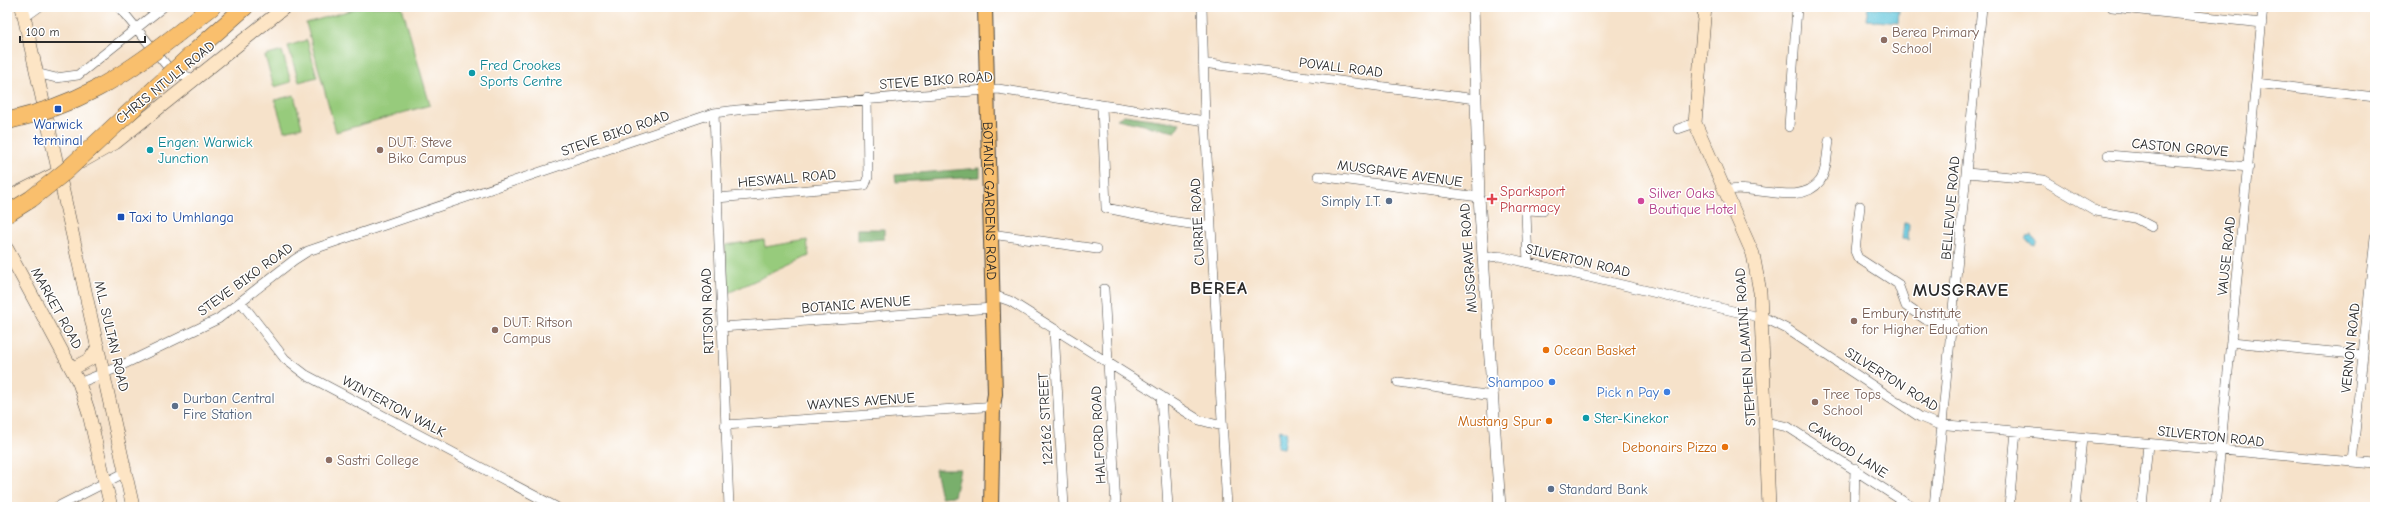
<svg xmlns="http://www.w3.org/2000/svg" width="2382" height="514" viewBox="0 0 2382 514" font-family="'Comic Neue',sans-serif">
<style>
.green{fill:#97cb7c;stroke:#617b54}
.forest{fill:#79af6c;stroke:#526d4c}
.water{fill:#5dc4da;stroke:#447882}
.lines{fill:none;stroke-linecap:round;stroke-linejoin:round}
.minor-casing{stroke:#494643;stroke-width:10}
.tertiary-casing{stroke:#494643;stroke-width:12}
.secondary-casing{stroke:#494643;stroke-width:14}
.primary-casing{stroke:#494643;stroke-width:16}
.motorway-casing{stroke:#494643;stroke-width:18}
.minor{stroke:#fff;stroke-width:9}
.tertiary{stroke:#fff;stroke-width:11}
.secondary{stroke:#fde5c5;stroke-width:13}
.primary{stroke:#f9bf6d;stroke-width:14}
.motorway{stroke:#f9bf6d;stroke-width:17}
.motorway-bridge-casing{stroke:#494643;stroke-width:18;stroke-linecap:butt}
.motorway-bridge{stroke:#f9bf6d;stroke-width:17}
.education-dot{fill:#8d6e63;stroke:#fff;stroke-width:1.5}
.culture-dot{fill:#0f9aa8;stroke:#fff;stroke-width:1.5}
.transit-dot{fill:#1a4fb4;stroke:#fff;stroke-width:1.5}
.health-dot{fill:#e0444e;stroke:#fff;stroke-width:1.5}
.service-dot{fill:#5c6f8a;stroke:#fff;stroke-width:1.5}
.hotel-dot{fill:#d1479c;stroke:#fff;stroke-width:1.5}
.food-dot{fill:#e8710a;stroke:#fff;stroke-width:1.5}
.shop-dot{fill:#3f7fe0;stroke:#fff;stroke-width:1.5}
.labels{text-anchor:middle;stroke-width:3;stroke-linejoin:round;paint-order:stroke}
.education-label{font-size:14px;fill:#785e54;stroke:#fff;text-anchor:start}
.culture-label{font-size:14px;fill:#0d838f;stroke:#fff;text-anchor:start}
.street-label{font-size:14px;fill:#2b2b2b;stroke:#fff}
.transit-label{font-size:14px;fill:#164399;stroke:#fff}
.health-label{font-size:14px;fill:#be3a42;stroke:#fff;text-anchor:start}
.hotel-label{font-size:14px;fill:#b23c85;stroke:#fff;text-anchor:start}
.service-label{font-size:14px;fill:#4e5e75;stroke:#fff;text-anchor:start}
.food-label{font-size:14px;fill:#c56008;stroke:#fff;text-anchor:end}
.shop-label{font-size:14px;fill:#366cbe;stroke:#fff;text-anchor:end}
.district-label{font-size:18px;font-weight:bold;letter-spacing:1px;fill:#2b2b2b;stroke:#fff}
</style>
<rect width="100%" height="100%" fill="#fff"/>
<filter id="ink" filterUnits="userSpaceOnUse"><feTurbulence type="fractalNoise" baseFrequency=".025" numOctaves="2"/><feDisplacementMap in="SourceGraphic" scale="8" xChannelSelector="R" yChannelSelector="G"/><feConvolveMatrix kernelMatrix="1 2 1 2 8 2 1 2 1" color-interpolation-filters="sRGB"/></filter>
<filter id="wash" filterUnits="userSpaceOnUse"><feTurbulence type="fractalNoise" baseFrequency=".012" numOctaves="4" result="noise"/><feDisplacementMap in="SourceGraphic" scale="16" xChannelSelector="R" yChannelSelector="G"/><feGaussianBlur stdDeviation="0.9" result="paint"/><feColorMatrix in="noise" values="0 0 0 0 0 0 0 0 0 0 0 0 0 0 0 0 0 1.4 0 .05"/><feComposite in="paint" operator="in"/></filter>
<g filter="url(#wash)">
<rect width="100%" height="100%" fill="#f6e2ca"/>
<!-- green -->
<path class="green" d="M362 7H402L430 105 336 132 306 23Z
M307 40 317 77 299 82 288 46Z
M282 51 291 82 274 87 265 56Z
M294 95 302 127 284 131 275 100Z
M764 240 765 247 807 240 809 256 728 293 725 245Z"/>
<!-- forest -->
<path class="forest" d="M1124 115 1180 123 1175 132 1117 119Z
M980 168V177L896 182 895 175Z
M857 229H884V239L857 241Z
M935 469H960L954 496 941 497Z"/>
<!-- water -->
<path class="water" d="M1868 7 1899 10 1898 23 1866 20Z
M1904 223 1909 224 1908 240 1902 239Z
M2032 236 2037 241 2034 245 2026 240V237Z
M1279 430 1287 432 1284 448 1277 447Z"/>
</g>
<g filter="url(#ink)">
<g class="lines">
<!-- minor casing -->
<g class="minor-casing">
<path id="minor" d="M119 7 167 66 177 73 194 79
M1202 7 1205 121 1227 507
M2112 7 2262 23
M25 17 39 7
M1203 63 1476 99
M36 73 56 78 78 75 163 7
M2256 83 2375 97
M1102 106 1106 208 1170 221 1211 227
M714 113 729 507
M1789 127 1797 7
M1678 129 1695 123
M2108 155 2249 167
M1967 173 2043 180 2096 211 2135 218 2152 227
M1318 176 1479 197
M1725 191C1753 183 1800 208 1820 181 1827 171 1827 153 1829 141
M717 198 865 185 868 177 867 98
M1860 206 1855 251 1858 258 1898 284 1906 306 1925 319 1953 324
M991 234 1097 249
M1483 258 1499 256 1767 319 1787 329 1920 417 1937 424 2375 464
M1528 263 1526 213 1529 210 1543 211
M1104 289 1116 507
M993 295 1010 301 1199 420 1222 426
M241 302 285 359 306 375 556 507
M721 327 993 308
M1054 330 1064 507
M2232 342 2363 355
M1398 382 1492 396
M79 383 114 369 218 319 294 260 308 251 714 113 737 110 998 89 1205 121
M1161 396 1168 507
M1766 422 1788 427 1912 507
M725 425 997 406
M2352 462 2375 237
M57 507 126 472
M1854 507 1855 468
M1934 507 1982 7
M2009 507 2016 431
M2075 507 2082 438
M2142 507 2148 444
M2215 507 2263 7"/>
</g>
<!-- tertiary casing -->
<g class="tertiary-casing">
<path id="tertiary" d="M1473 7 1479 197 1500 507"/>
</g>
<!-- secondary casing -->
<g class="secondary-casing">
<path id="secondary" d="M22 7 133 507
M1705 7 1695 123 1753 254 1760 292 1769 507
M81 162 115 143 285 7
M7 198 53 175
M7 249 79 383 88 410 111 507
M72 369 90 359 98 347"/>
</g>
<!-- primary casing -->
<g class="primary-casing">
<g id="primary">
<path id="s1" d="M985 7 995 394 993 406 991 507"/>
</g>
</g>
<!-- motorway casing -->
<g class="motorway-casing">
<path id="motorway" d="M176 35 212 7
M192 54 245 7"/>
</g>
<!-- minor -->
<use href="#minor" class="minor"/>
<!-- tertiary -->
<use href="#tertiary" class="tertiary"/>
<!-- secondary -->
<use href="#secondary" class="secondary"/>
<!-- primary -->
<use href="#primary" class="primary"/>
<!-- motorway -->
<use href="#motorway" class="motorway"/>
<!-- motorway-bridge casing -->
<g class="motorway-bridge-casing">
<path id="motorway-bridge" d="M7 121C77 105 120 79 176 35
M7 214 31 199 66 171 192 54"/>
</g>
<!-- motorway-bridge -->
<use href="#motorway-bridge" class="motorway-bridge"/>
</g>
</g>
<!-- markers -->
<g class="education-dot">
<circle cx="1884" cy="40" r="4"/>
<circle cx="380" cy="150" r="4"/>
<circle cx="1854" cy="321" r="4"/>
<circle cx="495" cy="330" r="4"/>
<circle cx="1815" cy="402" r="4"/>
<circle cx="329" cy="460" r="4"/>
</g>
<g class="culture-dot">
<circle cx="472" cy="73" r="4"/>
<circle cx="150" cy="150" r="4"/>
<circle cx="1586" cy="418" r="4"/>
</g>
<g class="transit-dot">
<rect x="54" y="105" width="8" height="8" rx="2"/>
<rect x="117" y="213" width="8" height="8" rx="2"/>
</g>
<path class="health-dot" d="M1490 193h4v4h4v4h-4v4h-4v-4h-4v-4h4z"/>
<g class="service-dot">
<circle cx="1389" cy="201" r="4"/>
<circle cx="175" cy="406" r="4"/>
<circle cx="1551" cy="489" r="4"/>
</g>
<circle class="hotel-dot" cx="1641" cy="201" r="4"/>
<g class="food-dot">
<circle cx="1546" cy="350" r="4"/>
<circle cx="1549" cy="421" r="4"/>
<circle cx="1725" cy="447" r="4"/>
</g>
<g class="shop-dot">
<circle cx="1552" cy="382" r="4"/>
<circle cx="1667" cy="392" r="4"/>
</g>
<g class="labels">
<!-- education labels -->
<g class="education-label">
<text x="1892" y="37">Berea Primary<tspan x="1892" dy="16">School</tspan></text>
<text x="388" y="147">DUT: Steve<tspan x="388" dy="16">Biko Campus</tspan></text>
<text x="1862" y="318">Embury Institute<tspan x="1862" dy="16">for Higher Education</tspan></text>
<text x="503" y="327">DUT: Ritson<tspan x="503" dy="16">Campus</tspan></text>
<text x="1823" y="399">Tree Tops<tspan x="1823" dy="16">School</tspan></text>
<text x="337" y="465">Sastri College</text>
</g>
<!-- culture labels -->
<g class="culture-label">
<text x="480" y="70">Fred Crookes<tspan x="480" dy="16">Sports Centre</tspan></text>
<text x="158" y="147">Engen: Warwick<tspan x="158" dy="16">Junction</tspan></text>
<text x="1594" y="423">Ster-Kinekor</text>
</g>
<!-- street labels -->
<g class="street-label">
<text transform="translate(1341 67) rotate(7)" y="5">POVALL ROAD</text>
<text transform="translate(936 80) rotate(-4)" y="5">STEVE BIKO ROAD</text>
<text transform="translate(165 82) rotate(-39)" y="5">CHRIS NTULI ROAD</text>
<text transform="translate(615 133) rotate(-19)" y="5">STEVE BIKO ROAD</text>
<text transform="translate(2180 147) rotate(5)" y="5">CASTON GROVE</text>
<text transform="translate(1400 173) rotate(8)" y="5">MUSGRAVE AVENUE</text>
<text transform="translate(787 178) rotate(-5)" y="5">HESWALL ROAD</text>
<text dy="5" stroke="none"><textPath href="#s1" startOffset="194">BOTANIC GARDENS ROAD</textPath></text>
<text transform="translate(1950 208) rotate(-85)" y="5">BELLEVUE ROAD</text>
<text transform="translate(1197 222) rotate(-93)" y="5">CURRIE ROAD</text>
<text transform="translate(2226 256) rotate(-84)" y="5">VAUSE ROAD</text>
<text transform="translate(1468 258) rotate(-94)" y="5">MUSGRAVE ROAD</text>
<text transform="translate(1578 260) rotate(13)" y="5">SILVERTON ROAD</text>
<text transform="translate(245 279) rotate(-36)" y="5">STEVE BIKO ROAD</text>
<text transform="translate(856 304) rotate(-4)" y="5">BOTANIC AVENUE</text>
<text transform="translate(57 308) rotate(61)" y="5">MARKET ROAD</text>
<text transform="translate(707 311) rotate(-92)" y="5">RITSON ROAD</text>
<text transform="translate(112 336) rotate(77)" y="5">M.L. SULTAN ROAD</text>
<text transform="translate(1745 347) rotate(-94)" y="5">STEPHEN DLAMINI ROAD</text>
<text transform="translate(2350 348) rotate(-84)" y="5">VERNON ROAD</text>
<text transform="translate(1892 379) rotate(32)" y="5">SILVERTON ROAD</text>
<text transform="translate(861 401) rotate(-4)" y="5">WAYNES AVENUE</text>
<text transform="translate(394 406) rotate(28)" y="5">WINTERTON WALK</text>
<text transform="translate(1045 419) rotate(-93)" y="5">122162 STREET</text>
<text transform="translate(1098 435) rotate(-93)" y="5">HALFORD ROAD</text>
<text transform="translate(2211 436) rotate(6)" y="5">SILVERTON ROAD</text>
<text transform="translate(1848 449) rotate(33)" y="5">CAWOOD LANE</text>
</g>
<!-- transit labels -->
<g class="transit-label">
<text x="58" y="129">Warwick<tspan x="58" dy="16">terminal</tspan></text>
<text x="129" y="222" text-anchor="start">Taxi to Umhlanga</text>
</g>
<!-- health labels -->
<g class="health-label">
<text x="1500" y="196">Sparksport<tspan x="1500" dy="16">Pharmacy</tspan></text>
</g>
<!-- hotel labels -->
<g class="hotel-label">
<text x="1649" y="198">Silver Oaks<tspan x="1649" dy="16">Boutique Hotel</tspan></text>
</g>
<!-- service labels -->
<g class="service-label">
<text x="1381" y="206" text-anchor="end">Simply I.T.</text>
<text x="183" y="403">Durban Central<tspan x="183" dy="16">Fire Station</tspan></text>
<text x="1559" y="494">Standard Bank</text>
</g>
<!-- food labels -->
<g class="food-label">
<text x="1554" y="355" text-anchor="start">Ocean Basket</text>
<text x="1541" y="426">Mustang Spur</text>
<text x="1717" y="452">Debonairs Pizza</text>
</g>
<!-- shop labels -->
<g class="shop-label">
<text x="1544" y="387">Shampoo</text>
<text x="1659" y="397">Pick n Pay</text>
</g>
<!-- district labels -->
<g class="district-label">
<text x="1219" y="294">BEREA</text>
<text x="1961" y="296">MUSGRAVE</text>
</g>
</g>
<!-- margin -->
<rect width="2382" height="514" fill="none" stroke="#fff" stroke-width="24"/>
<!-- scale -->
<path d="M20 36v6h125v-6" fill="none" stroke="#2b2b2b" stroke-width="2"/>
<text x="26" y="36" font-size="12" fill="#2b2b2b" stroke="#ffffff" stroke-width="3" paint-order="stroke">100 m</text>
</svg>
